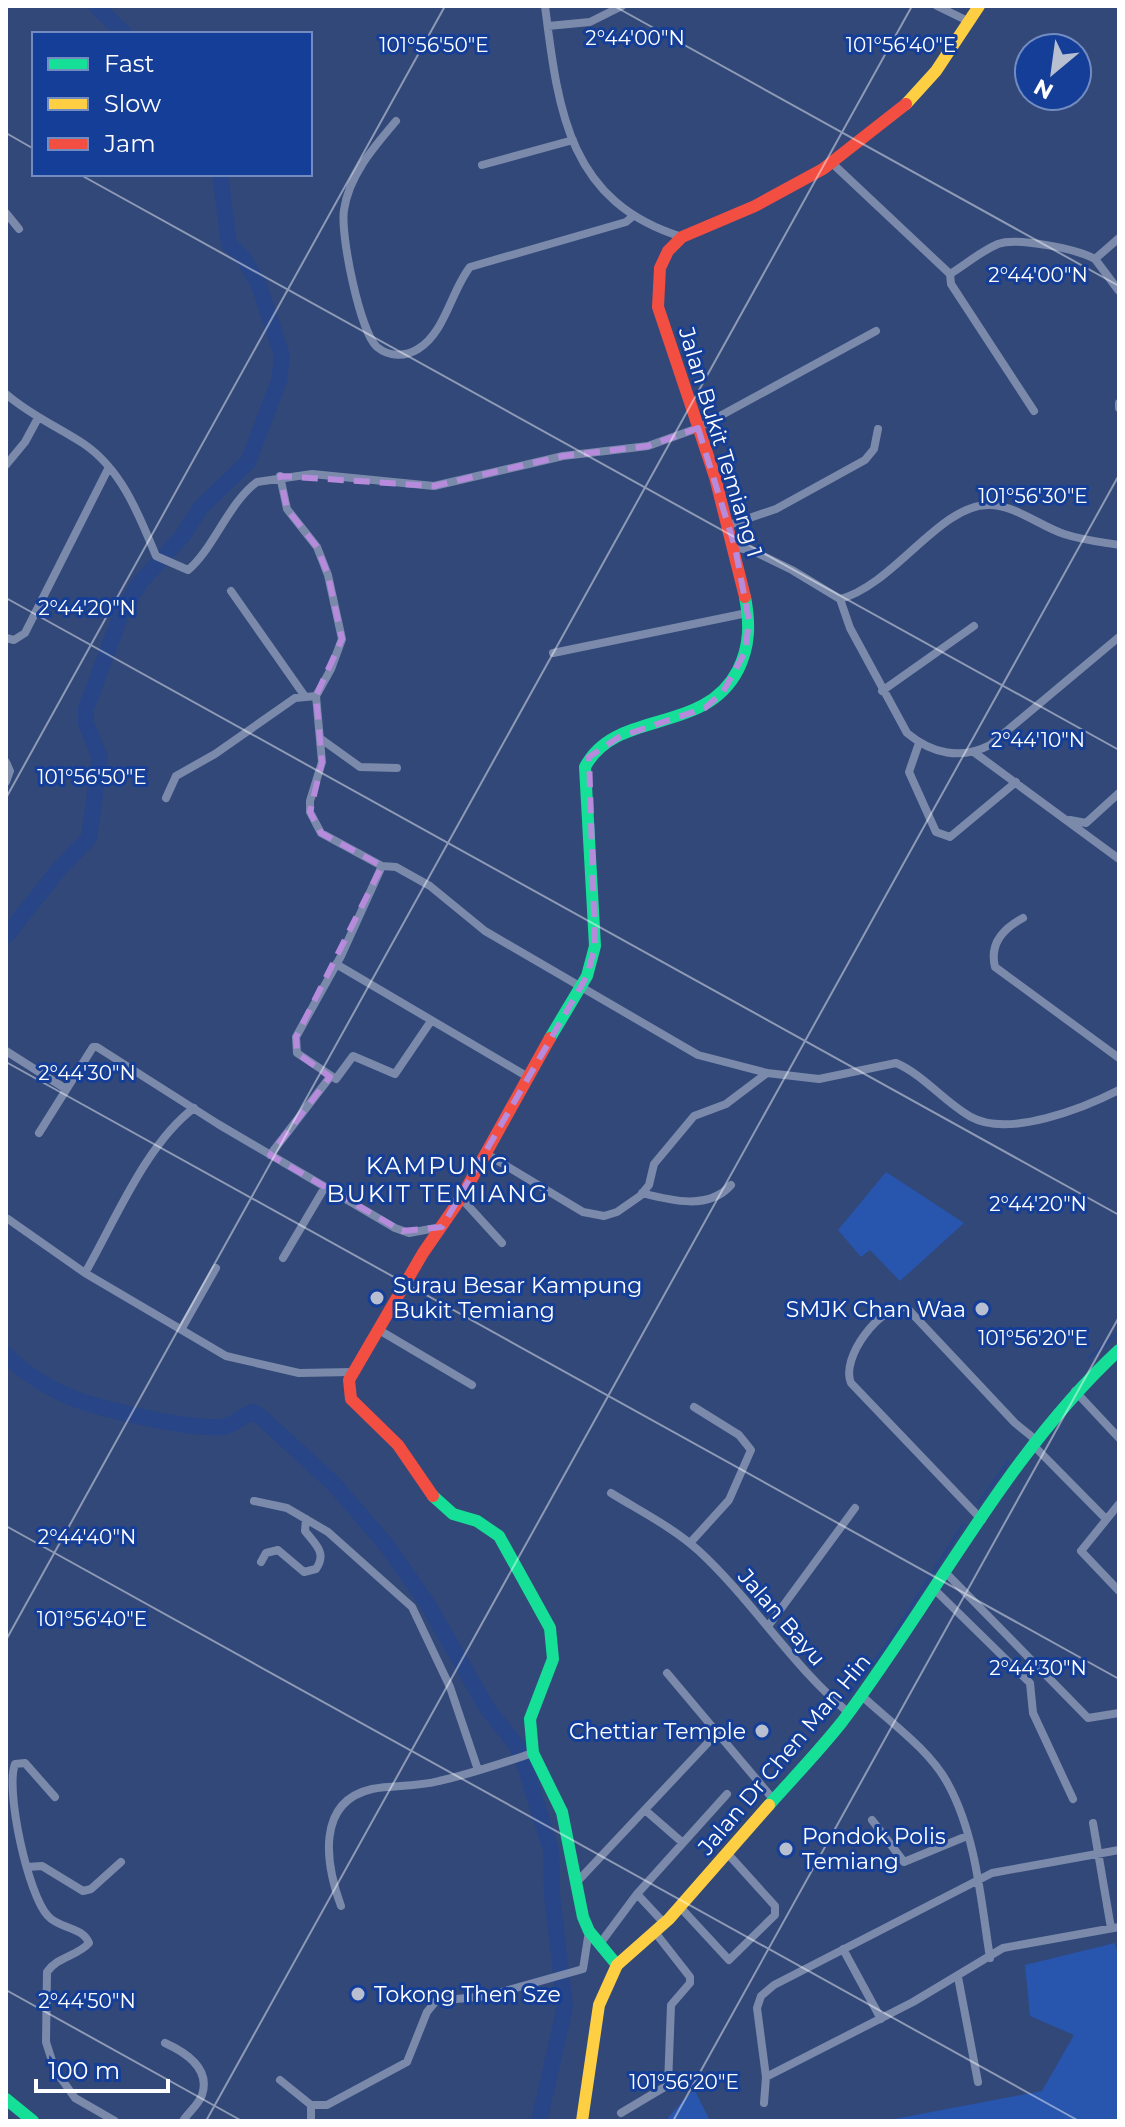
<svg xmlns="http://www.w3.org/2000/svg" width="1125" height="2127" viewBox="0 0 1125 2127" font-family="Montserrat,sans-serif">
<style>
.green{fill:#2855ae}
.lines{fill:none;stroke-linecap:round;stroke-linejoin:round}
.stream{stroke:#274587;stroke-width:3}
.river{stroke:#274587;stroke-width:16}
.street{stroke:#7b8aab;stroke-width:8}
.fast{stroke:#16e098;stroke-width:12}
.slow{stroke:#ffcf43;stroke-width:12}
.jam{stroke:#f24e42;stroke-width:12}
.marked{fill:none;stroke:#b68bdc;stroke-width:6;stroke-dasharray:16 10;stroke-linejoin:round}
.ticks{fill:none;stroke:#fff;stroke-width:2;stroke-opacity:0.45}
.poi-dot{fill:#b7bfd0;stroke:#143e97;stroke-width:3}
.labels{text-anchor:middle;stroke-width:6;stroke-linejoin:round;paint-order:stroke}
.street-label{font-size:22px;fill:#fff;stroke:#143e97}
.poi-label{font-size:22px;fill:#fff;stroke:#143e97;text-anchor:start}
.neighbourhood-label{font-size:24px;letter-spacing:2px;fill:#fff;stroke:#143e97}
.ticks-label{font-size:20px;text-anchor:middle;fill:#fff;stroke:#143e97;stroke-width:6;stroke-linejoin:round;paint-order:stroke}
</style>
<rect width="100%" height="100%" fill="#324879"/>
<!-- green -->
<path class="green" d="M886 1172 964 1223 900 1281 870 1250 861 1257 838 1230Z
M1115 1943 1119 1959V2121H884L1042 2091 1074 2035 1030 2016 1025 1965Z
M694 2089 710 2121H665Z"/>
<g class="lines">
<!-- stream -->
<path class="stream" d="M1089 1358 1117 1334
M979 1503 1008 1462
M846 1699 888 1643 963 1525"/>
<!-- river -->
<path class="river" d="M96 6 125 34
M6 936 60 868 89 838 100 758 86 723V709L122 612 139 584 183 535 201 507 248 462 279 381 282 356 259 285 244 259 229 244 220 174
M6 1354C21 1371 41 1383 61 1393 90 1408 188 1429 220 1427 234 1426 240 1417 253 1412L262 1418 334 1484 388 1547 427 1603 487 1708 517 1746 526 1769 551 1850 552 1895 565 2007 539 2121"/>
<!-- street -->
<path class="street" d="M545 6C558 109 568 202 682 237
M937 6 970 22
M548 26 590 22 622 6
M396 121C374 147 349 175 344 210 340 234 360 332 377 347 389 357 405 357 418 349 445 333 451 291 470 267L626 222 632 217
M833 164 950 274 951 284 1034 411
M482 165 573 140
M6 213 19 229
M1119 238 1095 259 1119 291
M950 274C965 265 981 251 998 244 1017 237 1077 249 1095 259
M6 394C30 415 58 427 84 444 122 470 139 515 156 556L188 570C212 551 229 502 257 482L312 474 434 486 563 456 648 446 698 428 876 331
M1119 403V408
M6 465 25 442 38 418
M280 476 287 509 317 547 328 575 342 639 331 669 316 696 322 762 310 801V812L321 833 382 866 396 867 430 886 485 931 698 1055 767 1073 819 1079 896 1063C924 1075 944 1102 971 1117 1009 1138 1084 1108 1119 1090
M729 525 776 509 865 460 874 449 878 429
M735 547 753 551 792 570 840 599 850 628 907 733C932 754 961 760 990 745L1119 637
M231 591 304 695
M840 599C894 585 940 504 989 505 1015 505 1040 526 1064 534 1082 540 1101 542 1119 545
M6 638 14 640 25 633 109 467
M553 653 747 613
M882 691 974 626
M321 739 360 767 397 768
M919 743 909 772 936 832 950 837 1016 782
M975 753 1119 859
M6 762 10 771 6 782
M166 798 176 776 215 754 295 698 316 696
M1070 820 1086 823 1119 793
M382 866 341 956 296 1037 297 1053 336 1079 353 1056 395 1074 431 1021
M1023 918C1004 928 989 943 995 967L1119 1058
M336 964 528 1077
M6 1051 66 1089
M39 1133 93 1047H97L218 1124 395 1228 409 1233 441 1227
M485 1153 583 1212 604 1216 617 1212 640 1196 649 1185 654 1164 694 1116 726 1104 767 1073
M270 1155 330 1077
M642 1193C672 1201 709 1210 731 1185
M461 1198 502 1243
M8 1219 85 1273 226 1356 299 1373 353 1372
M283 1258 325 1187
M85 1273C115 1221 146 1144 194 1108
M182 1328 216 1268
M379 1330 472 1385
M1075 1391 1119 1438
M1033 1445 1106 1519
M611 1493C640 1511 674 1528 699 1551 753 1601 792 1666 849 1713
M254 1501 287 1508 328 1532 412 1607 450 1687 478 1770
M1119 1504 1081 1551 1119 1591
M982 1520 851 1383C840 1358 880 1305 906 1307L1015 1423 1036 1440
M690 1543 729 1500 751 1450 739 1435 694 1407
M261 1562 266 1553 278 1550 304 1572 316 1569C327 1553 316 1545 305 1531L306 1519
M946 1573 1088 1718 1119 1713
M935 1590 1030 1683 1033 1713 1073 1799
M769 1625 855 1508
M667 1673 773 1799
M862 1696C890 1722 930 1750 948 1784 976 1835 981 1901 990 1958
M55 1797 25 1763 15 1764C5 1790 28 1895 48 1916 59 1929 82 1926 89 1943 78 1956 58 1956 47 1972L46 2042 55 2070 75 2098 115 2121
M645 1810 683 1843
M872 1820 904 1862 967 1836
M1093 1823 1111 1928
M27 1867 42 1866 83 1891 91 1889 121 1862
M575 1884 717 1733
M341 1906C326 1865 315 1802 372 1789 394 1785 417 1787 439 1781 471 1774 502 1763 533 1753
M680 1907 729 1960 775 1915V1906L728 1854
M664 1923 637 1894 727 1794
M599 1945 637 1894
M843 1949 881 2019
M958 1977 978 2082
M165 2043C185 2052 211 2068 202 2095 199 2104 188 2113 183 2121
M766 2077 913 2002 1003 1948 1119 1927
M280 2080 311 2105V2121
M764 2103 766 2077 757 2008 761 1996 774 1985 992 1873 1119 1850
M311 2105H327L407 2062 427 2012 436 2001 487 1996 583 1969 589 1931
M621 2113 668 2085 671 2005 690 1983V1977L654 1931"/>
<!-- fast -->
<path class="fast" d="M550 1038 587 976 595 946 585 767C616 708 704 736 738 670 750 646 750 623 745 597
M433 1496 453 1514 477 1521 499 1536 550 1628 553 1659 530 1719 533 1753 562 1812 583 1917 589 1931 617 1965
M769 1805C793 1778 819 1751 842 1722 935 1599 1005 1456 1119 1350
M6 2099 33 2121"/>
<!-- slow -->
<path class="slow" d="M906 104 936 71 979 6
M582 2121 599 2005 617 1965 669 1919 769 1805"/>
<!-- jam -->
<path class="jam" d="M745 597 715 477 658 307 660 268 668 251 682 237 755 206 823 169 906 104
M433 1496 398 1445 351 1399 349 1380 423 1253 461 1198 550 1038"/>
</g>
<!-- marked area -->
<path class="marked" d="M698 428 735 547 749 621 745 652 723 692 705 708 619 737 589 757 595 946 587 976 442 1227 402 1231 270 1155 330 1077 297 1053 296 1037 382 866 321 833 310 812 322 762 316 696 342 639 328 575 317 547 287 509 280 476 434 486 563 456 648 446Z"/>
<!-- ticks -->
<path class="ticks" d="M614 6 1119 286M6 133 34 149M79 174 1119 750M6 598 1119 1215M6 798 445 6M6 1062 1119 1679M6 1526 1079 2121M6 1640 912 6M6 1990 242 2121M206 2121 1119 475M673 2121 1119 1317"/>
<!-- markers -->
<g class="poi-dot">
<circle cx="377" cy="1298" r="8"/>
<circle cx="982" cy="1309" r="8"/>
<circle cx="762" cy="1731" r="8"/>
<circle cx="786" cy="1849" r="8"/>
<circle cx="358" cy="1994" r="8"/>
</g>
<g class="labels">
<!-- street labels -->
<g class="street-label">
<text transform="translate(721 442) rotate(73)" y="8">Jalan Bukit Temiang 1</text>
<text transform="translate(782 1617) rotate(49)" y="8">Jalan Bayu</text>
<text transform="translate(784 1754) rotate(-50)" y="8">Jalan Dr Chen Man Hin</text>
</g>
<!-- poi labels -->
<g class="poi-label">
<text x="393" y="1293">Surau Besar Kampung<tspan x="393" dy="25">Bukit Temiang</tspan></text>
<text x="966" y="1317" text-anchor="end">SMJK Chan Waa</text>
<text x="746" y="1739" text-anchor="end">Chettiar Temple</text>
<text x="802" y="1844">Pondok Polis<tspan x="802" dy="25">Temiang</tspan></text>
<text x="374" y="2002">Tokong Then Sze</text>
</g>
<!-- neighbourhood labels -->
<g class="neighbourhood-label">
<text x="438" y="1174">KAMPUNG<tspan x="438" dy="28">BUKIT TEMIANG</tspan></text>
</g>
</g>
<g class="ticks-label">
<text x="635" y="45">2°44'00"N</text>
<text x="434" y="52">101°56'50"E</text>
<text x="901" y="52">101°56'40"E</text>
<text x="1038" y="282">2°44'00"N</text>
<text x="1033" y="503">101°56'30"E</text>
<text x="87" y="615">2°44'20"N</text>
<text x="1038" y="747">2°44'10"N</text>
<text x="92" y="784">101°56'50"E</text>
<text x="87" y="1080">2°44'30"N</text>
<text x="1038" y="1211">2°44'20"N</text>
<text x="1033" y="1345">101°56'20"E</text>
<text x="87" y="1544">2°44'40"N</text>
<text x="92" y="1626">101°56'40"E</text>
<text x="1038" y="1675">2°44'30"N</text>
<text x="87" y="2008">2°44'50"N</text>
<text x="684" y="2089">101°56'20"E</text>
</g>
<!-- border -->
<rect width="1125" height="2127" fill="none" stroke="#ffffff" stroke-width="16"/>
<!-- legend -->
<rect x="32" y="32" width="280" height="144" fill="#143e97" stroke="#728bc1" stroke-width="2"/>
<rect x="48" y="58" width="40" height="12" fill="#16e098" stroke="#728bc1" stroke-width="2"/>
<text x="104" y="72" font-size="24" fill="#ffffff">Fast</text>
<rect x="48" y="98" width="40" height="12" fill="#ffcf43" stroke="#728bc1" stroke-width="2"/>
<text x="104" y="112" font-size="24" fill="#ffffff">Slow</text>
<rect x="48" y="138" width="40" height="12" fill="#f24e42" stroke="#728bc1" stroke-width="2"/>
<text x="104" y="152" font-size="24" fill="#ffffff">Jam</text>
<!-- north arrow -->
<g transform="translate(1053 72) rotate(209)"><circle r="38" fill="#143e97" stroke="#728bc1" stroke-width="2"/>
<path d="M0-6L14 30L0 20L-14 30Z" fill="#b7bfd0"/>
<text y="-12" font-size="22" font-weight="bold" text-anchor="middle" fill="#ffffff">N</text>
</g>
<!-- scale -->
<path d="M36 2079v12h132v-12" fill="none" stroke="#ffffff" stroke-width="4"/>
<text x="48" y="2079" font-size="24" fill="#ffffff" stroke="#143e97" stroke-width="6" paint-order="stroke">100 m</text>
</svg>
